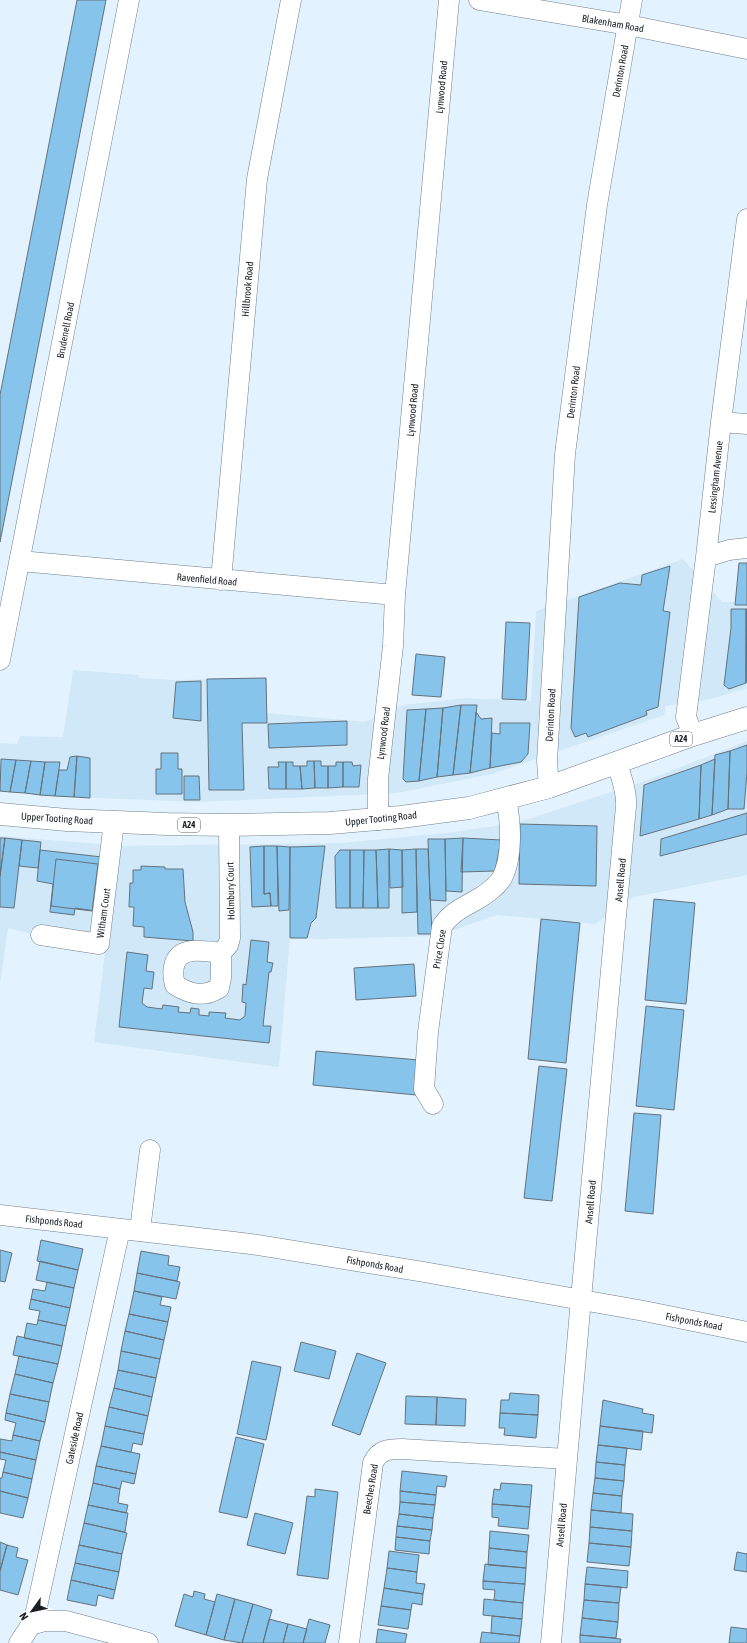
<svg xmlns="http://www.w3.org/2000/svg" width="747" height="1643" viewBox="0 0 747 1643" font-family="'Asap Condensed',sans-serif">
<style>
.built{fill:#d0e8f8}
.building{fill:#87c4eb;stroke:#64727c}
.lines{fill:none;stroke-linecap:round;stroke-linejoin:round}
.minor-casing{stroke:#707f89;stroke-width:21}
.highway-casing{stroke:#707f89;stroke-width:23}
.minor{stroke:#fff;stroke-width:20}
.highway{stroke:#fff;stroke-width:22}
.labels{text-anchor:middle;stroke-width:3;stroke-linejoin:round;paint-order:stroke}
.shield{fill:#fefefe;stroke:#5e6265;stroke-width:1}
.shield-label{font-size:9px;font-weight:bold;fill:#191f23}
.street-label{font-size:10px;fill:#191f23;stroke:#fefefe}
</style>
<rect width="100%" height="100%" fill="#e2f3ff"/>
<!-- built -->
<path class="built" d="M683 559 722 602H747V688L711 699 666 706 664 715 492 774 397 793 198 802 74 797 0 791V743L17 744 20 736 63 737 73 670 139 675V678L173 680 266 678 267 713 365 722 404 705 466 698 531 701 536 611Z
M747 741V875L634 897 595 924 497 915 436 936 319 939 290 938 279 1067 94 1042 105 953 8 928 0 984V836L123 846 341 843 446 833 516 823 645 781Z"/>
<!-- building -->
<path class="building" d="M77 0H106L0 542V395Z
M739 563H747V605H735Z
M670 566 663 611 670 612 658 707 646 711 647 715 588 737 586 733 575 737 571 728 579 597 620 583 641 585 642 575Z
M731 609H746V683L729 689 724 685 731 628Z
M746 609H747L746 683Z
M506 622 530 623 526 700 502 699Z
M416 654 445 657 441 697 412 695Z
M266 678 267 723H242L244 790H209L207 679Z
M201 681V721L173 718 176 682Z
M461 705 453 775 437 777 443 708Z
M461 705H477L470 773 453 775Z
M443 708 437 777 419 781 426 709Z
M426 709 419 781 406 782 403 779 407 710Z
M476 712 481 719 492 718 490 768 470 773Z
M347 721V745L269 748 268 724Z
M500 723H530L528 754 521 762 490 768 492 733 500 734Z
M747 745V772L744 809H728L730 751Z
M730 751 728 809 712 815 715 755Z
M161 753H178V769H182V794H156V769H161Z
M77 756 90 758V798L74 797Z
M77 756 74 797 55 796 59 770H67L70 757Z
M1 759 16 760 10 792 0 791Z
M715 759 712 815 699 819 701 765Z
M16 760 31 761 25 793 10 792Z
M31 761 45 762 40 795 25 793Z
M307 761H314L315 788 302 789 300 766H307Z
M314 761H321V766H328V788H315Z
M45 762H60L55 796 40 795Z
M278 762H286V789H269L268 767H279Z
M286 762H293V766H300L302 789H286Z
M336 762H343V787L328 788V766H336Z
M343 762H352L353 766 361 765 359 787H343Z
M701 765 699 819 640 836 644 785Z
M184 776H199L200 800H184Z
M747 813V834L660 856 661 839Z
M520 824 597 826 596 886 519 884Z
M0 838H5L0 876Z
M5 838 22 840 14 908 0 907V876Z
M463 838 462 892 446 891 445 839Z
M463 838 501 840 495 871 461 872Z
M428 839H445L446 901 430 900Z
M22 840 41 842 38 868 19 866Z
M264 846H277L278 906H271L270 893 264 894Z
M264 846V894L270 893 271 906 252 907 250 847Z
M277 846 290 847 289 910 279 911Z
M325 846 316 918 311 923 307 938H290V847Z
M389 849V908H378L376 850Z
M389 849 402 850 403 887 390 888Z
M416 849 417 912 402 913V850Z
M416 849H428L432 934H418Z
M40 850 102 857 96 911 75 908 74 915 50 912 53 884 37 881Z
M340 850H350V908H336L335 856Z
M350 850H364L363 908H350Z
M364 850H376L378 908H363Z
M56 859 98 864 92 911 51 906Z
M141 866 165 867V869H183L185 902 193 932V941L144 937V927L133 926 134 907H129L130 883H133V870H141Z
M654 899 695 903 686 1004 645 1000Z
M541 919 580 923 566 1063 528 1059Z
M251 940 269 942 267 962 273 963 271 972H269L263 1026H271L269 1043 119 1027 127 952 148 955 146 971 154 972 152 989 144 988 142 1003 147 1007 162 1009 163 1005 179 1007 178 1012 190 1013 191 1008 199 1009V1015L209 1016V1012L226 1013 225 1018 240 1020 245 1016 246 1003 242 1002 243 984 246 985Z
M414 964 416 996 356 1000 354 968Z
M646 1006 684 1010 674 1110 636 1106Z
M316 1051 419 1060 416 1095 313 1085Z
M539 1066 567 1069 552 1201 524 1198Z
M634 1113 661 1115 653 1214 625 1211Z
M41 1240 83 1249 78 1270 37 1261Z
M0 1250 12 1253 5 1282 0 1281Z
M141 1251 169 1256 168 1265 180 1267 177 1281 137 1273Z
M40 1261 78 1270 74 1288 36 1280Z
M137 1273 180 1282 176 1299 134 1291Z
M47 1282 74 1288 70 1308 31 1299 33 1289 45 1291Z
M134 1291 162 1297 160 1305 171 1307 168 1322 129 1314Z
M31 1299 70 1308 66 1326 38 1320 40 1311 29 1309Z
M129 1314 168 1322 164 1340 125 1331Z
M38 1320 66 1326 62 1346 24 1338 27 1323 37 1325Z
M125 1331 164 1340 160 1359 121 1351Z
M17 1336 62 1346 58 1364 13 1355Z
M301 1342 336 1351 329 1379 294 1371Z
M121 1351 160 1359 156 1378 118 1370Z
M357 1353 386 1363 360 1435 332 1425Z
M19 1356 58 1364 53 1383 15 1374Z
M252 1361 281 1367 266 1440 237 1434Z
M118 1370 156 1378 152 1397 114 1388Z
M15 1374 53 1383 49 1402 10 1394Z
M114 1388 152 1397 148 1416 109 1407Z
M510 1393 539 1395 538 1415 500 1413 501 1400H509Z
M10 1394 49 1402 45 1422 6 1413Z
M406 1396 437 1397 436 1425 405 1424Z
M437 1397 466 1399 465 1426 436 1425Z
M603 1400 643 1409 642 1413 654 1415 652 1433 600 1426Z
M109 1407 148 1416 144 1434 105 1426Z
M6 1413 45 1422 40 1441 13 1435 16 1423 5 1420Z
M500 1413 538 1415 536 1438 504 1435 505 1428H499Z
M105 1426 144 1434 142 1445 133 1443 131 1452 101 1446Z
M600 1426 643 1431 641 1450 598 1445Z
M13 1435 40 1441 36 1460 0 1452V1439L12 1441Z
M236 1437 264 1444 247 1518 219 1512Z
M598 1445 627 1448 625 1465 596 1462Z
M101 1446 140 1454 136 1474 96 1466Z
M0 1452 36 1460 32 1479 3 1472 6 1460 0 1459Z
M596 1462 625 1465 624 1481 595 1478Z
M96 1466 136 1474 134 1484 122 1481 120 1489 93 1483Z
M402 1471 447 1476 445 1487 437 1486 436 1495 400 1491Z
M3 1472 32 1479 28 1498 0 1491V1478H2Z
M595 1478 624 1481 622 1496 593 1493Z
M93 1483 120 1489 118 1503 128 1505 126 1513 88 1505Z
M501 1483 532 1485 530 1507 492 1504 494 1489 500 1490Z
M315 1489 338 1492 328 1579 297 1575 307 1496 315 1497Z
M0 1491 28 1498 23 1518 0 1513Z
M400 1491 436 1495 435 1505 400 1502Z
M593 1493 622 1496 621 1513 591 1510Z
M400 1502 435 1505 433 1518 399 1514Z
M492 1504 530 1507 528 1529 498 1526 499 1518 492 1517Z
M88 1505 128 1513 125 1532 84 1523Z
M591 1510 633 1514 632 1531 590 1527Z
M255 1513 293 1523 285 1554 247 1545Z
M399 1514 433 1518 432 1530 397 1526Z
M84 1523 127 1533 122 1554 79 1545Z
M397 1526 432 1530 430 1541 396 1537Z
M590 1527 632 1531 631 1547 589 1543Z
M490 1531 529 1535 527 1552 489 1548Z
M396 1537 430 1541 429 1554 395 1550Z
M0 1542 7 1545 0 1571Z
M589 1543 631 1547 629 1566 587 1562Z
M7 1545 18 1548 16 1557 28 1560 18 1595 0 1590V1571Z
M79 1545 122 1554 119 1572 75 1563Z
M489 1548 527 1552 526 1568 488 1565Z
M389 1551 419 1555 417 1572 387 1568Z
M737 1552 747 1554V1572L734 1570Z
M75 1563 119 1572 115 1590 71 1580Z
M485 1564 526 1568 525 1584 483 1581Z
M587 1567 628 1571 627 1588 585 1584Z
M387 1568 417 1572 416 1583 425 1584 423 1594 384 1588Z
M71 1580 115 1590 113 1599 98 1595 96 1606 67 1600Z
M483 1581 525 1584 523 1603 494 1600 495 1590 483 1589Z
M585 1584 621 1587 619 1603 584 1600Z
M384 1588 423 1594 422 1605 412 1603 411 1610 381 1606Z
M194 1591 205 1594 204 1599 215 1602 206 1635 175 1626 184 1594 193 1597Z
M217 1594 235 1599 224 1640 206 1635Z
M235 1599 253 1604 242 1643 224 1640Z
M484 1599 523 1603 522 1619 483 1615Z
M584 1600 619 1603 618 1622 582 1618Z
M253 1604 272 1610 263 1643H242Z
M381 1606 411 1610 408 1629 378 1625Z
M492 1616 522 1619 520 1636 491 1633Z
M582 1618 618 1622 616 1638 580 1635Z
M269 1619 288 1624 283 1643H263Z
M309 1619 330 1625 325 1643H303Z
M288 1624 307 1629 303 1643H283Z
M731 1627 747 1629V1643H729Z
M378 1629 407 1634 405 1643H376Z
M482 1632 520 1636 519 1643H480Z
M580 1635 621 1639 620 1643H580Z"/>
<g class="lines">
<!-- minor casing -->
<g class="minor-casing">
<path id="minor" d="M479 0 628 25 747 49
M721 422 747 424
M706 557 729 550 747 548
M20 561 395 595
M221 580 257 179 291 0
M0 660 129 0
M693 735 686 717 706 557 721 422 747 219
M549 787 547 761 565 454 597 205 632 0
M378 820V779L393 646 395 595 449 0
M41 935 99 944 114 822
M221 953C212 952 201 950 192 951 173 953 171 970 175 985 190 994 203 998 219 988L221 978V953L228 945 230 938 229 825
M433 1104 424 1089 428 1032 442 926C454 910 461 909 476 900 484 896 497 886 502 878 513 857 511 822 506 799
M0 1215 251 1244 424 1272 644 1311 747 1332
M140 1230 150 1150
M31 1625 45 1621H66L148 1643
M19 1643 31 1625 36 1611 120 1229
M349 1643 373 1463C379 1450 388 1449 402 1449L567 1459
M551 1643 580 1310 626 806C627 791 621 777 617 763"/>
</g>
<!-- highway casing -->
<g class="highway-casing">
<path id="highway" d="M0 814 67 820 167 824 229 825 330 823 401 817 469 808 549 787 693 735 747 718"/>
</g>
<!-- minor -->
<use href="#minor" class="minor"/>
<!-- highway -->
<use href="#highway" class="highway"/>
</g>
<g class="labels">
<!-- shield labels -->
<g class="shield">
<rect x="670" y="732" width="22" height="14" rx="3"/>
<rect x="178" y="818" width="22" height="14" rx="3"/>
</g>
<g class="shield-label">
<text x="681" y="742">A24</text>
<text x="189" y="828">A24</text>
</g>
<!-- street labels -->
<g class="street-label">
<text transform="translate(613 23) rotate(10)" y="4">Blakenham Road</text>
<text transform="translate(620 71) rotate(-80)" y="4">Derinton Road</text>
<text transform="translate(441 87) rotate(-85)" y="4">Lynwood Road</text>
<text transform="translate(247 289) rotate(-85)" y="4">Hillbrook Road</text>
<text transform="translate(65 330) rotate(-79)" y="4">Brudenell Road</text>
<text transform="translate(573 392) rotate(-83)" y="4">Derinton Road</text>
<text transform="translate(412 410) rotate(-85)" y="4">Lynwood Road</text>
<text transform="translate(715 477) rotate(-84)" y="4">Lessingham Avenue</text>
<text transform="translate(207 579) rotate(5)" y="4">Ravenfield Road</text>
<text transform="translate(550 715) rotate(-87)" y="4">Derinton Road</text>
<text transform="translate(383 733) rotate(-83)" y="4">Lynwood Road</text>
<text transform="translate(57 818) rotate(4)" y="4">Upper Tooting Road</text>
<text transform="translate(381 818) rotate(-6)" y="4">Upper Tooting Road</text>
<text transform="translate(620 880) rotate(-85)" y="4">Ansell Road</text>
<text transform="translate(230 891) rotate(-91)" y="4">Holmbury Court</text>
<text transform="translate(103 913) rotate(-82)" y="4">Witham Court</text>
<text transform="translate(439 949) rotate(-81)" y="4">Price Close</text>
<text transform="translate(590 1202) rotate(-85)" y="4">Ansell Road</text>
<text transform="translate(54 1221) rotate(6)" y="4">Fishponds Road</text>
<text transform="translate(375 1264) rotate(10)" y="4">Fishponds Road</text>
<text transform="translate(694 1321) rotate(11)" y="4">Fishponds Road</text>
<text transform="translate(74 1438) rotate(-78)" y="4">Gateside Road</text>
<text transform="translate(370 1489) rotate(-81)" y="4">Beeches Road</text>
<text transform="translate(561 1525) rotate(-85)" y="4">Ansell Road</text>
</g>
</g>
<!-- north arrow -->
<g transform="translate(32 1611) rotate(237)" stroke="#fefefe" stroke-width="3" paint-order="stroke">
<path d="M0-3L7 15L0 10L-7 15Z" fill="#191f23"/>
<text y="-6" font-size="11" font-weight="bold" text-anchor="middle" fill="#191f23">N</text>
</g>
</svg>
